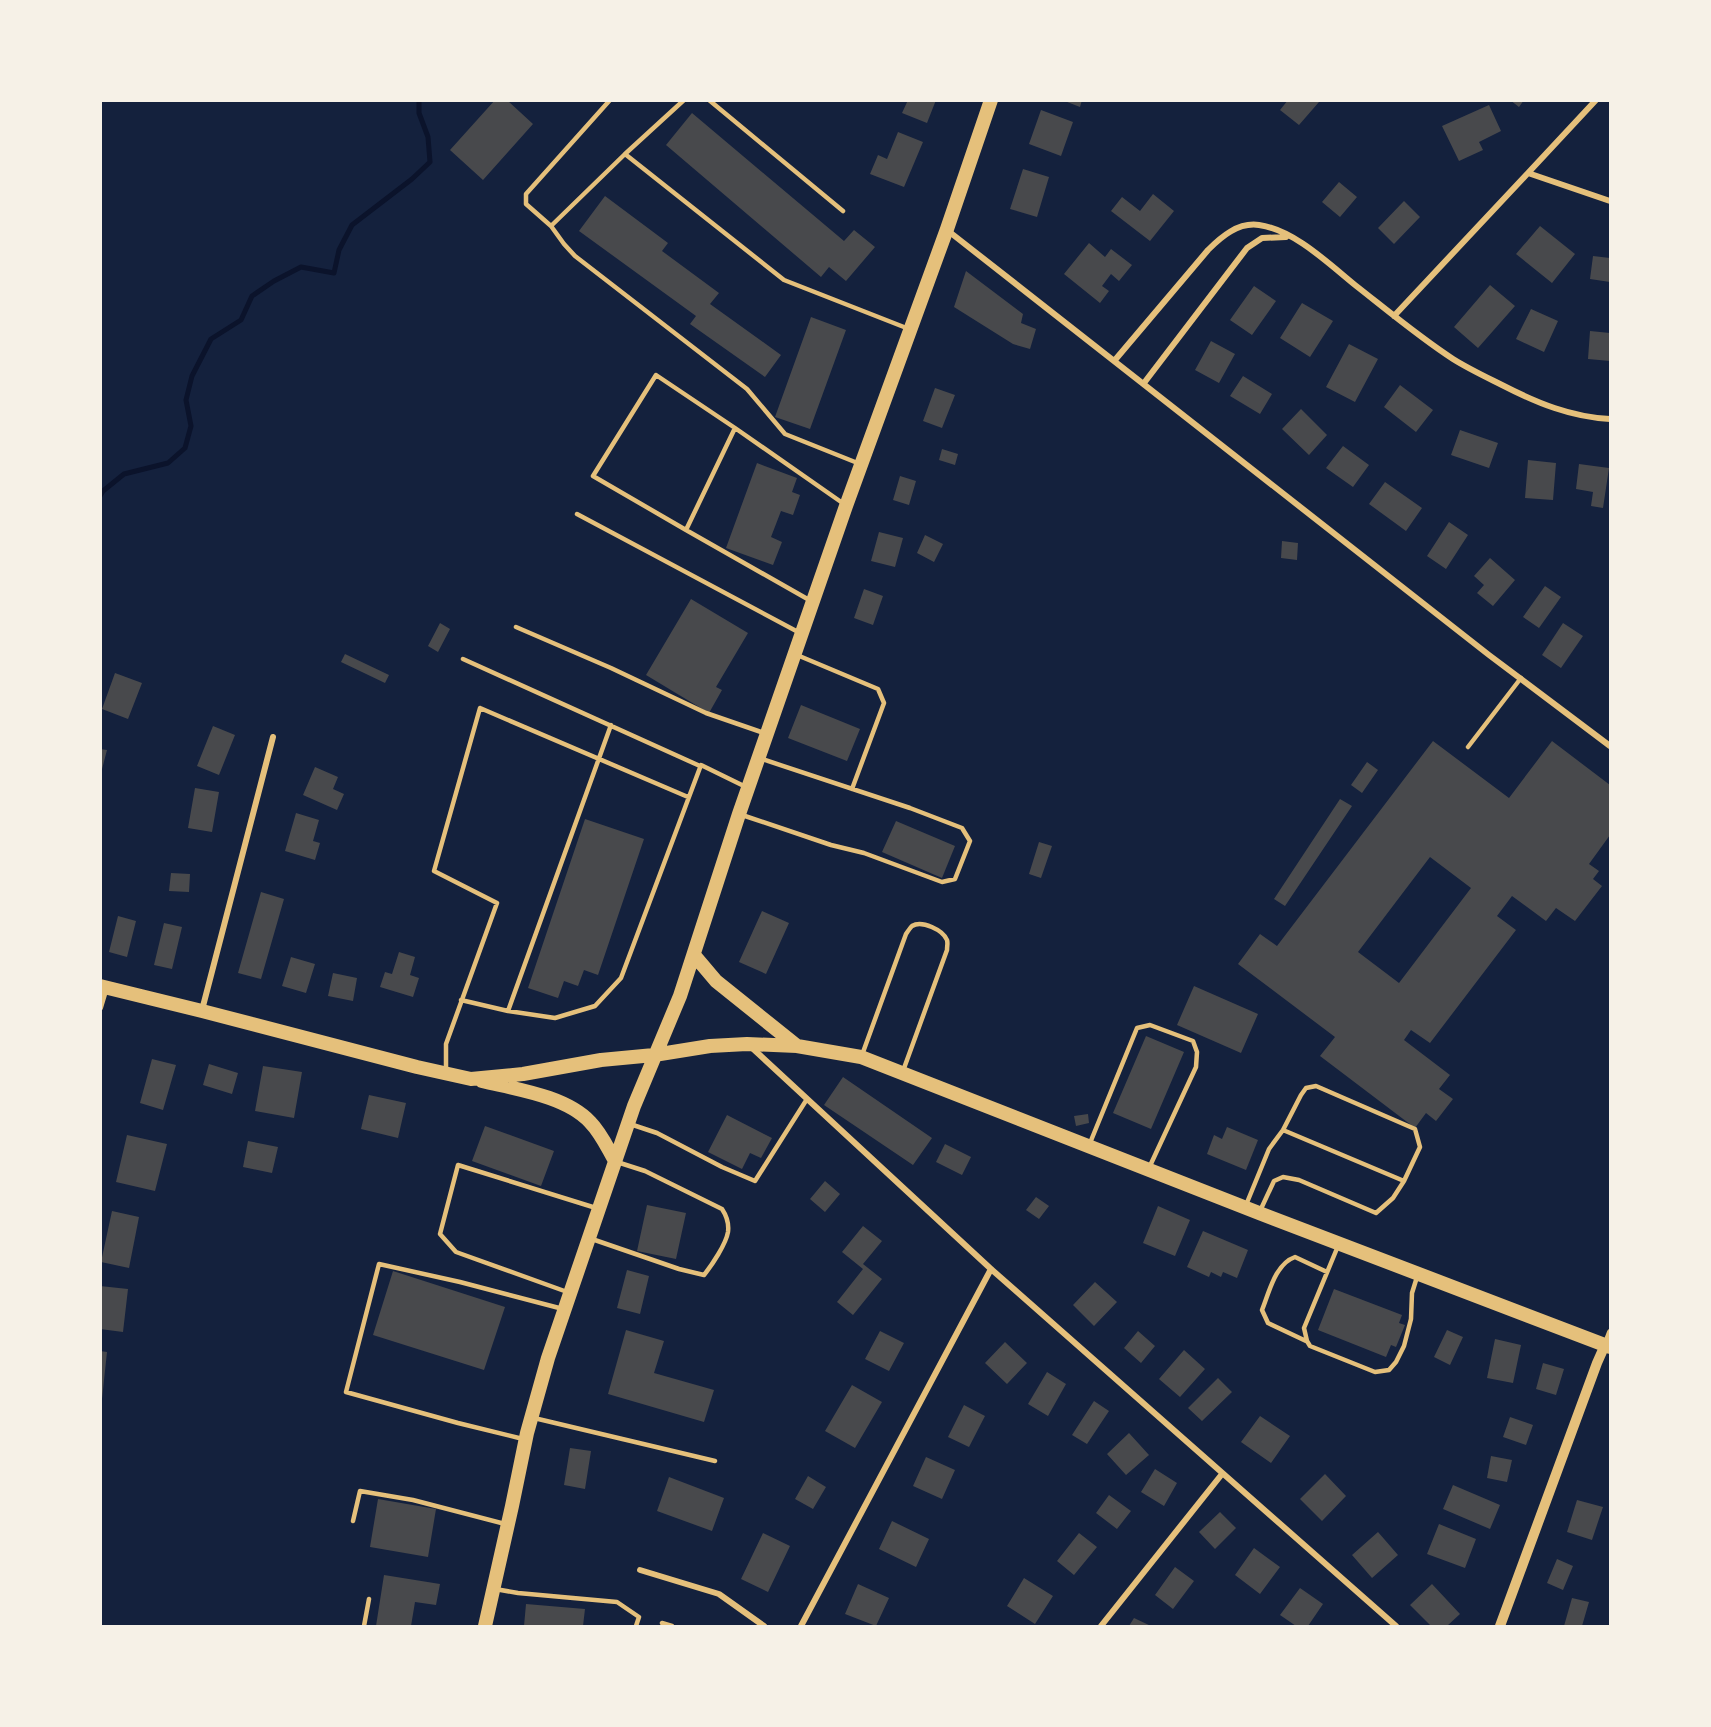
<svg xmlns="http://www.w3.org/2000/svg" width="1711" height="1727" viewBox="0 0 1711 1727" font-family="'Fira Sans Condensed',sans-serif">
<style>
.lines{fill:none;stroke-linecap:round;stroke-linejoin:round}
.stream{stroke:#0b132b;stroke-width:5}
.building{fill:#48494c;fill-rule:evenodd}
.service{stroke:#e5c07b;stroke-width:4.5}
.minor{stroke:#e5c07b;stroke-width:6}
.tertiary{stroke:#e5c07b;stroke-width:10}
.primary{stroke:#e5c07b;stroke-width:14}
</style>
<rect width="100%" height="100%" fill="#14213d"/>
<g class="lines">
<!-- stream -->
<path class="stream" d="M100 496 103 491 124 474 168 463 185 448 191 426 186 400 192 376 211 339 241 320 252 296 274 281 301 267 334 273 339 250 352 225 412 179 430 162 428 137 419 113V100"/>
</g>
<!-- building -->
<path class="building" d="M495 100H507L533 124 483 180 450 150Z
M908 100H936L927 123 902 113Z
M1062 100H1082L1080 107Z
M1288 100H1318L1319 102 1299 125 1280 110Z
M1510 100H1524L1519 107Z
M1489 105 1501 131 1479 142 1483 150 1459 161 1442 126Z
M1041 110 1073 122 1061 156 1029 144Z
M692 113 844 241 854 230 875 247 846 281 829 267 821 277 666 145Z
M898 132 923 142 904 187 870 174 878 155 887 159Z
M1023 169 1049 177 1037 217 1010 209Z
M1339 182 1357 197 1340 217 1322 202Z
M1153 194 1174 211 1150 241 1111 211 1122 197 1140 211Z
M605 196 668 243 662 251 719 293 710 304 781 355 765 377 690 324 696 316 579 231Z
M1404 201 1420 217 1394 244 1378 228Z
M1540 226 1575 254 1552 283 1516 254Z
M1089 243 1105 257 1111 249 1132 265 1119 281 1111 274 1102 286 1109 291 1100 303 1064 274Z
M1593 256 1610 258V282L1590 279Z
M966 271 1023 314 1021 323 1036 329 1030 349 1013 344 954 307Z
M1490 285 1515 306 1478 348 1454 327Z
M1254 286 1276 301 1252 335 1230 320Z
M1302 303 1333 321 1310 357 1280 338Z
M1531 309 1558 321 1544 352 1516 339Z
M811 317 846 330 810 429 775 417Z
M1590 331 1610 333V361L1588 359Z
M1211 341 1235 354 1219 383 1195 370Z
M1349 344 1378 359 1355 402 1326 387Z
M1243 376 1272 394 1260 414 1230 396Z
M1400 385 1433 410 1416 432 1384 407Z
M935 388 955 395 942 428 923 421Z
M1301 409 1327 435 1309 455 1282 429Z
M1460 430 1498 443 1489 468 1451 455Z
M1343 446 1369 465 1353 487 1326 468Z
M942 449 958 454 955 465 939 460Z
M1528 460 1556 463 1553 500 1525 498Z
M757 463 797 478 792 492 800 495 793 515 781 511 771 537 782 542 773 565 726 548Z
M1579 464 1609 468 1603 508 1591 506 1593 492 1576 489Z
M900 476 916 481 909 505 893 500Z
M1385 482 1422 508 1406 531 1369 504Z
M1449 522 1468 535 1446 569 1427 556Z
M879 532 903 538 895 567 871 561Z
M925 535 943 544 934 562 917 553Z
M1282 541 1298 543 1297 560 1281 558Z
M1490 558 1515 580 1493 606 1477 593 1484 585 1474 576Z
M1545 586 1561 597 1539 628 1523 617Z
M864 589 883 596 873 625 854 618Z
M691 599 748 633 716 687 722 690 709 713 646 675Z
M440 623 450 629 438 652 428 646Z
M1563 623 1583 636 1561 668 1542 655Z
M345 654 389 675 385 683 341 662Z
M115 673 142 683 128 719 102 709Z
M801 705 860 729 847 761 788 738Z
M213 726 235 735 219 775 197 766Z
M1433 741 1509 798 1552 741 1610 785V835L1589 864 1599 871 1593 879 1602 886 1575 921 1556 908 1546 921 1512 896 1497 916 1516 930 1430 1043 1411 1030 1404 1040 1450 1075 1439 1089 1453 1099 1436 1121 1426 1113 1415 1128 1320 1056 1335 1037 1238 964 1260 934 1277 946ZM1430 857 1471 888 1399 983 1358 952Z
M100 749 107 750 101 773H100Z
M1367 762 1378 770 1362 793 1351 785Z
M315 767 338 777 333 789 344 794 337 810 303 795Z
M195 788 219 792 212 832 188 828Z
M1340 799 1352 806 1285 906 1274 899Z
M296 813 319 820 313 841 320 843 315 860 285 851Z
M585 819 644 839 598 975 584 970 578 986 564 981 558 998 528 988Z
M896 821 955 846 942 878 882 852Z
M1039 842 1052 846 1041 878 1029 874Z
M171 873 190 874 189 892 169 891Z
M261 892 284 899 261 979 238 973Z
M762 911 789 923 766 974 739 962Z
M118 916 136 921 127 957 109 952Z
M164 923 182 927 172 969 154 965Z
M399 952 415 957 410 975 419 978 413 997 380 987 385 972 392 974Z
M291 957 315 964 306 993 282 986Z
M333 973 357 978 353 1001 328 996Z
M1194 986 1258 1014 1241 1053 1177 1025Z
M1146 1036 1184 1052 1151 1129 1113 1113Z
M152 1059 176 1065 163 1110 140 1103Z
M209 1064 238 1073 232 1094 203 1085Z
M263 1066 302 1072 294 1118 255 1111Z
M843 1077 932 1138 913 1165 824 1105Z
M369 1095 406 1103 398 1138 361 1129Z
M1088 1114 1089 1123 1076 1126 1074 1116Z
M727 1115 772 1138 761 1158 750 1153 742 1169 708 1152Z
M485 1126 554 1151 541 1186 472 1161Z
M1227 1127 1258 1140 1246 1170 1207 1154 1214 1135 1222 1139Z
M127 1135 167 1144 155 1191 116 1182Z
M248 1141 278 1147 272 1173 243 1167Z
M945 1144 971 1157 962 1175 936 1162Z
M825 1181 840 1194 825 1212 810 1199Z
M1036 1197 1049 1206 1039 1219 1026 1210Z
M647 1205 686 1213 676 1259 637 1251Z
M1158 1206 1190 1220 1175 1256 1143 1243Z
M112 1211 139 1217 129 1268 101 1262Z
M863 1226 882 1241 863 1264 882 1279 853 1315 837 1302 863 1269 842 1252Z
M1203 1231 1248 1250 1237 1278 1223 1272 1221 1277 1211 1272 1209 1277 1187 1267Z
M627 1270 649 1276 640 1314 617 1308Z
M393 1271 505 1307 484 1370 373 1335Z
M1095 1282 1117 1302 1094 1326 1073 1305Z
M100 1286 128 1289 123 1332 100 1329Z
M1334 1289 1402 1315 1399 1323 1405 1325 1396 1347 1391 1345 1386 1357 1318 1330Z
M626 1330 664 1341 654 1373 714 1390 704 1422 608 1394Z
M1447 1330 1463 1337 1450 1365 1434 1357Z
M880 1331 904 1343 889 1371 865 1359Z
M1138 1331 1155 1346 1141 1363 1124 1348Z
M1495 1339 1521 1345 1513 1383 1487 1378Z
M1005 1342 1027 1363 1007 1384 985 1363Z
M1184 1350 1205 1369 1180 1397 1159 1379Z
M100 1351 107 1352 102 1399H100Z
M1543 1363 1564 1369 1556 1395 1536 1389Z
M1047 1372 1066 1384 1048 1416 1028 1404Z
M1218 1378 1232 1392 1202 1421 1188 1408Z
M852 1385 882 1402 855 1448 825 1431Z
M1094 1401 1109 1411 1087 1444 1072 1435Z
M964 1405 985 1416 969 1447 948 1437Z
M1260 1416 1290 1436 1271 1463 1241 1442Z
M1510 1417 1533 1425 1526 1445 1503 1437Z
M1129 1433 1149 1455 1126 1475 1107 1454Z
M570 1448 591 1451 585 1489 564 1485Z
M1491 1456 1512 1460 1507 1482 1487 1478Z
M926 1457 955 1470 942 1499 913 1486Z
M1155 1469 1177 1483 1164 1506 1141 1492Z
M1325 1474 1346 1496 1322 1521 1300 1499Z
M808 1476 826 1487 813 1509 795 1499Z
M669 1477 724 1498 712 1531 657 1511Z
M1453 1485 1500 1505 1490 1529 1443 1509Z
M1109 1495 1131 1511 1117 1529 1096 1513Z
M378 1499 436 1509 428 1557 370 1547Z
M1577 1500 1603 1507 1592 1540 1567 1532Z
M1220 1512 1236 1528 1215 1549 1199 1532Z
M892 1521 929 1539 916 1567 879 1549Z
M1439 1524 1476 1539 1465 1568 1427 1554Z
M1378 1532 1398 1555 1372 1578 1352 1555Z
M763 1533 790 1546 768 1592 741 1579Z
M1079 1533 1097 1547 1074 1575 1057 1561Z
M1254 1548 1280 1567 1260 1594 1235 1575Z
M1557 1559 1573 1566 1563 1590 1547 1583Z
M1175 1567 1194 1581 1173 1609 1155 1595Z
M384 1575 440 1584 436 1605 415 1602 411 1626H376Z
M1024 1578 1053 1596 1035 1624 1007 1606Z
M858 1584 889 1598 876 1626 845 1614Z
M1432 1584 1460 1614 1447 1626H1431L1410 1605Z
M1300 1588 1323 1604 1308 1626H1296L1280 1615Z
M1572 1598 1589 1602 1582 1626H1564Z
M526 1604 585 1609 583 1626H524Z
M1134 1618 1151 1626H1129Z"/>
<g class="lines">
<!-- service -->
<path class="service" d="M610 100 526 194V204L551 226 564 244 575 256 747 389 785 434 860 464
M709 100 843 211
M625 154 784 280 909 329
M551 226 625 154 684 100
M577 514 800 633
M686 530 593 476 656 375 735 428
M811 601 686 530 735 428 844 504
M516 627 611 668 706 713 764 733
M797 655 878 689 884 703 852 789
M463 659 700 766
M1468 747 1521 678
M742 815 831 845 864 853 942 882 955 879 970 841 962 828 910 808 762 759
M461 1000 508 1011 555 1018 595 1006 621 978 701 765 746 787
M508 1011 611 725
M862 1055 906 934C908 931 910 928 912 926 922 920 943 930 947 940 948 943 947 946 947 950L903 1071
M446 1071V1044L497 903 434 871 480 708 688 797
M630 1124 657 1133 722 1167 755 1181 807 1099
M1090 1143 1137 1028 1150 1025 1193 1041 1197 1052 1196 1067 1149 1168
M1246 1205 1269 1149 1283 1130 1301 1095 1306 1088 1316 1086 1415 1129 1420 1147 1404 1181
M1260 1211 1274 1181 1283 1177 1299 1180 1376 1213 1393 1198 1404 1181 1283 1130
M589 1238 679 1269 704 1275C712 1265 726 1244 728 1232 729 1224 726 1215 722 1209L645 1171 617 1162
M1338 1246 1304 1328 1307 1341 1310 1346 1375 1372 1389 1370 1396 1362 1404 1346 1411 1319 1412 1293 1417 1277
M570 1293 456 1252 440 1234 458 1165 596 1208
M1306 1341 1268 1323 1262 1310C1269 1293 1275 1264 1295 1257L1327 1272
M534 1418 715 1461
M523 1439 458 1423 346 1392 379 1264 460 1282 563 1309
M353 1521 360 1491 413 1500 505 1524
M495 1589 518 1593 617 1602 639 1617 636 1626
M662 1623 672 1626
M364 1626 369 1599"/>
<!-- minor -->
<path class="minor" d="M1596 100 1528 173 1610 201
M947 230 1489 655 1610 746
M1394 316 1528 173
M1115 360 1208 250C1221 237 1238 222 1259 225 1294 230 1328 263 1355 285 1387 310 1419 337 1453 359 1469 369 1486 377 1502 385 1537 403 1571 417 1610 419
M1144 383 1247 248 1262 238 1286 237
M100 1008 106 988
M202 1010 273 737
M750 1046 991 1269 1396 1626
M1605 1345 1610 1332
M640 1570 719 1594 764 1626
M801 1626 991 1269
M1101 1626 1222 1474"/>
<!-- tertiary -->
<path class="tertiary" d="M1500 1626 1597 1363 1605 1345"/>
<!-- primary -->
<path class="primary" d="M694 955 716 981 797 1046
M100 986 202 1011 417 1067 471 1079 523 1074 601 1060 654 1055 710 1046 747 1044 797 1046 861 1057 1259 1213 1610 1347
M482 1081C515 1089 566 1096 590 1122 601 1133 607 1147 615 1161
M485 1626 512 1506 527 1433 548 1358 634 1106 680 996 739 814 846 506 947 229 991 100"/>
</g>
<!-- border -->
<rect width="1711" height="1727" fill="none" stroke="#f6f1e7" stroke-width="204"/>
</svg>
